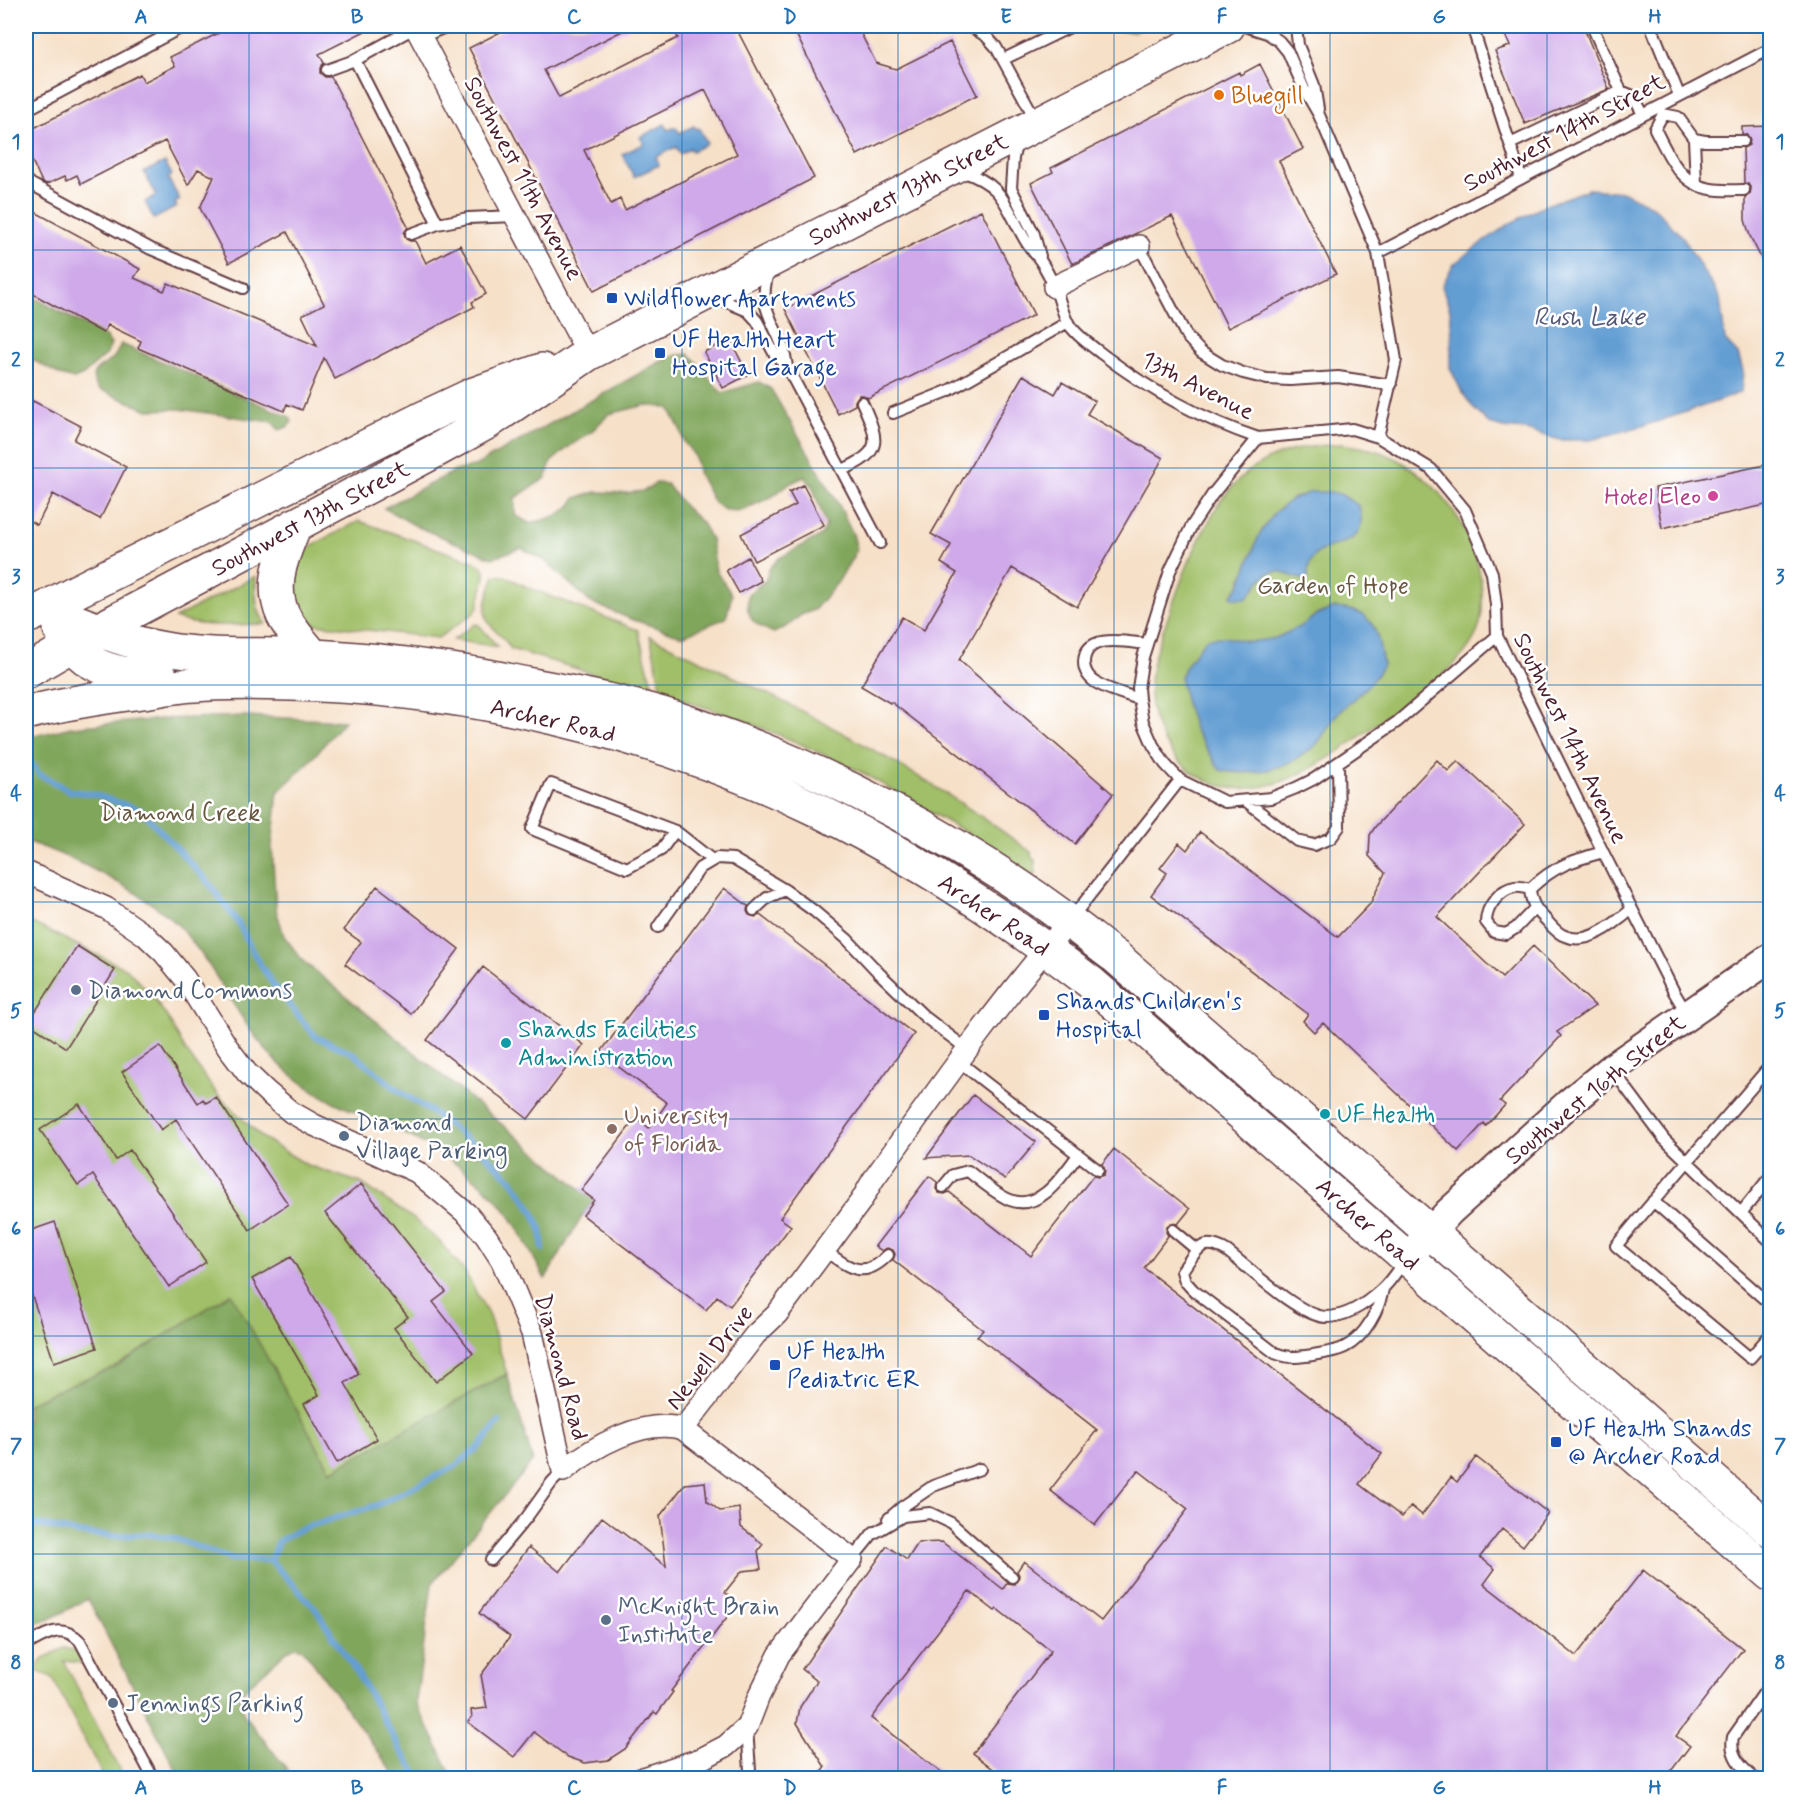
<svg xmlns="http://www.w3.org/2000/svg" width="1796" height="1804" viewBox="0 0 1796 1804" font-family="Mynerve,sans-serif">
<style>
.green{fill:#a0bf68;stroke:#756f4a;stroke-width:1.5}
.forest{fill:#80a65c;stroke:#656244;stroke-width:1.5}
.water{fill:#639ed3;stroke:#565e7f;stroke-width:1.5}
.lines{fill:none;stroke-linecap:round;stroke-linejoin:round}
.stream{stroke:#639ed3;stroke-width:6}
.building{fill:#cfa9e9;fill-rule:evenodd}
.lane-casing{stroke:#643c43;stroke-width:14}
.street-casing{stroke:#643c43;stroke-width:24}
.secondary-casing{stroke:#643c43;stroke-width:32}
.primary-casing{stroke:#643c43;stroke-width:36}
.lane{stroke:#fff;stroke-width:10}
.street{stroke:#fff;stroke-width:21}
.secondary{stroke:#fff;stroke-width:28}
.primary{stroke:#fff;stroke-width:33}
.grid{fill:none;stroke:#1f6fb2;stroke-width:1.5;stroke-opacity:0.55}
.food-dot{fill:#e8710a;stroke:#fff;stroke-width:2}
.transit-dot{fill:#1a4fb4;stroke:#fff;stroke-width:2}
.hotel-dot{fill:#d1479c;stroke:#fff;stroke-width:2}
.service-dot{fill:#5c6f8a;stroke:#fff;stroke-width:2}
.culture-dot{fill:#0f9aa8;stroke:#fff;stroke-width:2}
.education-dot{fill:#8d6e63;stroke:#fff;stroke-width:2}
.labels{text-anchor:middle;stroke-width:5;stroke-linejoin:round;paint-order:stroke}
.food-label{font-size:24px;fill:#c56008;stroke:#fff;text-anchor:start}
.street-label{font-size:24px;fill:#4a1f2b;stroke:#fff}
.transit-label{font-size:24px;fill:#164399;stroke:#fff;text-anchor:start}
.hotel-label{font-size:24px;fill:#b23c85;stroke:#fff;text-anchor:end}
.park-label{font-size:24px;fill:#685740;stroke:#fff}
.service-label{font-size:24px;fill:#4e5e75;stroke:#fff;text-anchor:start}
.culture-label{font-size:24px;fill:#0d838f;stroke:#fff;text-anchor:start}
.education-label{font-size:24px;fill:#785e54;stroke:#fff;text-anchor:start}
.water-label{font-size:26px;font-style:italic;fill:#555877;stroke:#fff}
.neatline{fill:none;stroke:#1f6fb2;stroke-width:2}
.grid-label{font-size:20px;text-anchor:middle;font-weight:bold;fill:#1f6fb2}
</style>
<rect width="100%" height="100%" fill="#fff"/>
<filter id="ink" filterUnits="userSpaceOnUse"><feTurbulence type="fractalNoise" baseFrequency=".0167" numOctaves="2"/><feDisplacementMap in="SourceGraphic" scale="12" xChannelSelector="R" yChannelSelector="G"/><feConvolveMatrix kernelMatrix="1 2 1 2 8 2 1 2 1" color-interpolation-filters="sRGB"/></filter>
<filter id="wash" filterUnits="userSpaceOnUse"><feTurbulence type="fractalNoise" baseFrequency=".008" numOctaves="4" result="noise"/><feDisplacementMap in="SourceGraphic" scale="24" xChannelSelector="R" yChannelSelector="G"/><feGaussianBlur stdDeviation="1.35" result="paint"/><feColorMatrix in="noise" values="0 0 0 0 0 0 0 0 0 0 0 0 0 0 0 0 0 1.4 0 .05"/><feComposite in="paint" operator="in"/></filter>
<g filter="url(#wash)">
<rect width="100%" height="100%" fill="#f6e0c8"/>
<!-- green -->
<path class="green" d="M1342 444C1360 447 1376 449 1393 457 1439 481 1474 529 1481 581 1483 599 1484 621 1475 637 1458 669 1423 690 1394 711 1343 749 1264 817 1198 776 1184 768 1173 756 1165 743 1155 726 1149 708 1150 688 1150 663 1159 640 1168 617 1180 583 1193 548 1212 516 1216 509 1220 500 1226 494 1232 486 1241 478 1248 472 1276 450 1308 446 1342 444Z
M359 521 475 562C481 566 487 568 485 577L478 607 474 613 438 638 306 623 290 595 299 554 311 546Z
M495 575 505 576 529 588 638 630 654 692 511 649C504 637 496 632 489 623 480 611 491 588 495 575Z
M256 576C255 592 255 610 266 624 237 624 203 629 175 618Z
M475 624 479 625 498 647 453 640Z
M650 636C782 699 913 764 1031 852L1032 858 1035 860 1036 874 1031 876 970 835 861 772 794 741 731 716 668 695 662 689 660 683Z
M26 920 127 969 151 994 169 1020 186 1051 217 1094 234 1111 263 1138 307 1165 361 1183 414 1219 440 1242 465 1272 489 1316 507 1374 331 1471 231 1294 114 1368 74 1383 32 1402 26 1406Z
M64 1648 76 1651 83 1661 81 1663 64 1661 124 1778H104L52 1677 36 1671C38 1658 53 1654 64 1648Z"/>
<!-- forest -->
<path class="forest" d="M1100 26H1146L1133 32 1102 28Z
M26 293 106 337 111 344 107 354 83 375 74 379 60 375 26 356Z
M121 344 290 417 292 422 287 427 279 430 272 422 179 409 148 410 98 389C84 369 105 367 113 358 117 354 119 349 121 344Z
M689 354C701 366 710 380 722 393L759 382 771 389 839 505 853 534 857 550 838 582 814 610 801 615 789 625 774 633C752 624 745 618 748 594L766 580 768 570 779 558 822 535 826 525 812 485 804 477 787 485 773 496 741 511 725 510 714 503 699 475 694 455 684 442 680 429 669 408 646 405 609 414 591 432 570 446 551 462 546 478 515 498V515L529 523C546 520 569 514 575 498L596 492 626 493 643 491 656 483 667 484 684 506 702 523 711 539 716 571 732 595 726 618 682 636 631 619 590 602 544 560 521 548 492 558 418 527 384 508 455 471 473 467 658 363 676 355Z
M245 716 344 721 311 760 278 792 272 846 276 909 284 936 303 961 594 1200 583 1215 545 1279C533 1257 523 1235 509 1215 485 1181 440 1150 403 1133 359 1112 325 1104 287 1071 248 1038 229 992 199 951 192 942 184 931 176 923 137 888 75 858 26 841V738L71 727 161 719Z
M231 1293 331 1471 507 1374 533 1461 432 1584 416 1702 453 1778H397L303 1649 296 1647 287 1651 243 1691 241 1704 244 1715 294 1778H180L88 1599C69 1607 47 1626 26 1622V1406L32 1402 74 1383 114 1368Z"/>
<!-- water -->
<path class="water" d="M665 124 668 130 676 127 679 133 694 126 696 129 699 128 707 144 692 151 690 148 680 154 676 147 656 157 659 165 634 177 622 154 644 144 640 137Z
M165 162 172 175 168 178 180 200 175 203 177 207 154 219 145 202 156 195 144 172Z
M1589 189 1624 192 1654 207 1683 238 1720 298 1725 340 1738 354 1743 371 1741 392 1727 398 1653 423 1590 440H1560L1526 430 1503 428 1490 424 1474 409 1462 392 1450 368 1452 338 1450 310 1442 286 1453 265 1469 252 1509 224 1546 205Z
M1311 492H1331L1340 494 1359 506C1374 563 1305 527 1308 579 1292 582 1282 564 1266 575 1258 581 1255 591 1246 598H1235L1231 596 1240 585 1259 535 1274 513 1292 499Z
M1334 608C1375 609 1377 630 1383 665 1372 685 1355 697 1339 712 1329 722 1325 736 1315 746 1289 768 1253 778 1220 770L1194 729 1185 700 1180 676 1192 657 1207 638 1224 637 1250 642 1276 638 1303 625 1316 615Z"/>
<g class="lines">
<!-- stream -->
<path class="stream" d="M26 757 39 774 70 791 93 794 141 810 209 883 239 924 255 956 274 986 316 1037 353 1053 399 1091 436 1115 476 1146 512 1180 531 1208 541 1229 543 1249
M26 1522 77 1533 115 1536 147 1534 173 1538 231 1559 270 1560
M270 1560 279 1541 300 1529 377 1505 454 1467 480 1446 499 1422
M270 1560 315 1608 360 1677 401 1751 420 1778"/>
</g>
<g id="blocks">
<!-- building -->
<path class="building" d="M233 26H375L319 54 324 63 320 68V73L325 77H331L408 227 404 233 406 239 410 241H415L426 263 460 245 486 294 472 302 474 307 335 379 324 358 302 410 287 404 284 411 138 348 141 341 108 325 103 333 26 290V207L140 269 134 278 164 291 168 283 317 346 302 315 324 304 287 232 229 263 200 208 214 177 198 169 188 185 165 141 81 184 77 175 67 180 65 176 47 184 42 182 26 148V132L140 74 144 82 175 66 170 57Z
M512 26H632L544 70 559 98 678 38 672 26H735L814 178 594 291 469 48ZM705 90 737 154 625 210 620 199 611 204 584 150Z
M818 26H857L876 63 896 69 950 42 977 95 857 155 797 36Z
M1501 26H1583L1609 89 1525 124 1495 51 1510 46Z
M1260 64 1303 149 1279 161 1336 274 1228 328 1172 216 1072 264 1031 183 1053 172 1051 168 1239 72 1240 75Z
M1770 126V276L1750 236 1745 220V197L1750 194 1751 189 1748 184 1744 183 1743 148 1749 145 1750 140 1747 135 1742 134V127Z
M981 210 1034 315 868 398 863 395H859L855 401V405L838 414 785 309Z
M730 339 748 375 723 388 704 352Z
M1023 375 1055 394 1062 382 1095 401 1087 414 1163 458 1077 607 1012 568 959 660 1113 794 1075 844 891 702 890 703 861 686 902 617 924 630 957 573 941 563 951 545 931 534Z
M33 401 81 426 74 440 126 467 100 519 53 494 37 525 26 519V415Z
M1770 464V504L1662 528 1655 488Z
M803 485 824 525 754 561 741 534 796 505 789 492Z
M748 557 761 581 739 593 726 570Z
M1437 760 1448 771 1458 761 1525 824 1437 917 1502 978 1533 946 1595 1006 1557 1032 1561 1036 1500 1101 1505 1105 1486 1126 1484 1123 1458 1151 1323 1023 1314 1032 1303 1021 1308 1014 1151 895 1167 873 1160 868 1179 843 1187 850 1200 832 1338 937 1370 904 1385 873 1369 856 1370 835 1375 827Z
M377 886 459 949 411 1014 345 964 361 942 344 930Z
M724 888 748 906 747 911 749 915 755 917 760 915 914 1034 780 1218 791 1226 730 1306 717 1296 706 1310 583 1215 594 1200 581 1190 636 1118 649 1128 667 1103 600 1053Z
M77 946 115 970 66 1048 28 1023Z
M483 967 584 1045 528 1119 427 1040Z
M160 1046 198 1103 203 1099 206 1103 216 1097 288 1204 250 1230 176 1119 161 1130 122 1072Z
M973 1095 1036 1142 1005 1179 969 1155 926 1158Z
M79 1104 116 1160 130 1150 206 1262 169 1287 93 1175 78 1185 40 1130Z
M1114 1149 1190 1209 1178 1224 1171 1223 1167 1226 1166 1232 1168 1236 1144 1268 1382 1454 1359 1484 1402 1517 1411 1506 1422 1515 1451 1477 1457 1482 1476 1457 1548 1513 1523 1546 1502 1529 1480 1557 1495 1569 1484 1584 1576 1656 1643 1570 1743 1649 1676 1736 1690 1746 1665 1779H1006L973 1753 1051 1651 997 1609 995 1611 969 1591 871 1718 949 1779H817L825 1767 797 1723 800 1707 817 1681 802 1669 887 1546 907 1560 918 1543 942 1542 1003 1589 1007 1583 1014 1584 1018 1581 1019 1575 1017 1571 1024 1561 1101 1621 1188 1509 1138 1470 1095 1525 1050 1490 1097 1430 977 1336 983 1330 893 1260 895 1254 893 1250 887 1248 882 1251 875 1246 929 1176 937 1182 936 1189 939 1193 945 1194 949 1192 1031 1256 1093 1176 1098 1177 1104 1175 1105 1170 1102 1164Z
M361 1184 446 1292 433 1302 473 1353 436 1382 394 1328 408 1317 325 1213Z
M55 1222 97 1348 54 1362 26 1278V1232Z
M291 1257 359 1374 345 1383 377 1439 337 1463 304 1404 319 1395 252 1279Z
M705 1482 707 1501 720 1511 739 1508 741 1527 763 1544 758 1551 761 1569 742 1571 725 1592 737 1604 671 1691 673 1692 657 1714 654 1712 625 1749 608 1760 585 1763 568 1757 534 1732 514 1757 468 1722 472 1717 471 1710 487 1708 481 1675 510 1637 479 1613 529 1547 560 1572 602 1517 666 1566 660 1516 685 1484Z"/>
</g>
</g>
<g filter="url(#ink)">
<use href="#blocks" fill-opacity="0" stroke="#643c43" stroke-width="1.5"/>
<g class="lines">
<!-- lane casing -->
<g class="lane-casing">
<path id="lane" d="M970 26 986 36 996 47 1036 120
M1245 26 1267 33 1279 41 1288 52 1304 89 1319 115 1378 253 1396 360 1378 437
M1296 26 1298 45 1314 85 1318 109
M1472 26 1521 178
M1592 26 1621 91
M1651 26 1679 95
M416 27 355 60 438 224
M421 37 448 26
M1004 59 1072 26
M327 70 355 60
M26 110 184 26
M1663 114 1655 129C1668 154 1680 185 1711 189 1722 191 1733 190 1744 190
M1663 114 1678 117 1694 139 1696 184
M1694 139 1705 141H1743
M1017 141 1013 158 1011 188 1034 234 1040 256
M1510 144 1621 91 1633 96 1643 114
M961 171C1004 185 1004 203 1024 238 1028 246 1035 253 1040 260 1046 269 1051 279 1055 288 1060 299 1062 313 1068 323 1076 335 1090 345 1102 354 1149 390 1202 419 1258 438L1212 495 1191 527 1170 571 1143 657 1138 688 1139 699 1143 722 1153 745 1165 764 1180 780 1225 802 1271 798 1296 788 1314 779 1397 722 1497 636
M26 179 31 184 151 249 243 288
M411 234 438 224 468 218 515 216
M1139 246 1187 337 1201 352 1222 365 1243 373 1267 379 1290 380 1338 377 1391 385
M1378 253 1770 49
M769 270C757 306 772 317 783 348 785 354 786 360 787 367
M713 296 748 311 757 321 774 353 787 367 880 543
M893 413 948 391 1068 322
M1258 438 1352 429 1378 437 1431 469 1465 510 1492 573 1496 605 1497 636 1603 852 1674 992 1687 1014
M842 470C885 452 878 439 862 402
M1139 699C1125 694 1107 690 1095 682 1088 677 1084 671 1084 662 1085 632 1127 642 1147 644
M1246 801 1297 841 1314 845 1331 838 1339 827 1338 763
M675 831 661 850 627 868 532 829 551 784 675 831 678 833 712 860
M1603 852C1571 861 1554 866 1530 889 1531 904 1537 911 1547 921 1552 927 1558 934 1565 936 1589 946 1615 923 1632 909
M1530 889C1525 888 1520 886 1515 887 1500 889 1486 907 1486 922L1494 932 1506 934 1516 928 1535 908
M754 910 767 898 785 890
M1071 919 1180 780
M658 927 700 868 717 858 733 859 785 890 814 911 847 939 879 973 925 1017 967 1049
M958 1061 1098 1170
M1770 1066C1719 1126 1666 1185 1616 1246L1750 1358 1770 1335
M1612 1069 1664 1139 1770 1241
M943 1187 953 1175 968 1171C981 1181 995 1194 1010 1200 1040 1212 1063 1175 1078 1155
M1653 1201 1770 1304
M1741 1213 1770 1177
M1173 1230 1197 1250
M824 1250C848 1267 863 1281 888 1255
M1383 1289C1379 1310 1365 1337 1345 1347 1335 1352 1323 1353 1313 1355 1297 1357 1290 1359 1275 1353L1193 1290 1185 1281 1182 1271C1197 1250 1201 1236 1227 1251 1249 1268 1299 1316 1326 1317 1347 1317 1367 1303 1382 1289 1391 1281 1398 1269 1405 1260
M888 1519 902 1507 933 1486 980 1469
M871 1535 903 1516 930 1513 951 1523 1012 1577
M852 1559 874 1532
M491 1560 527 1517 552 1482 563 1471
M26 1645C45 1635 61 1622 80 1641L153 1778
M747 1728 750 1770 749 1778
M1754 1778C1741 1767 1729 1755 1733 1737L1766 1690 1770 1694"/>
</g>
<!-- street casing -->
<g class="street-casing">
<path id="street" d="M415 26 588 354
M1054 287 1139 246
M26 872 106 908 145 935 164 953 185 979 228 1048 247 1073 267 1092 291 1112 314 1125 417 1172 467 1214 486 1236 502 1261 532 1333 563 1471C593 1447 644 1417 683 1429L852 1559 779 1655 759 1696 747 1727 726 1746 701 1759 643 1778
M683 1429 755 1335 777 1314 861 1201 873 1180C936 1092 998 1003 1070 921"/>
</g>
<!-- secondary casing -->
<g class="secondary-casing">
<path id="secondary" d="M1407 1258 1449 1212 1569 1103 1612 1068 1770 958"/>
</g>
<!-- primary casing -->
<g class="primary-casing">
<path id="primary" d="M295 525C283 554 269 584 283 615 290 630 303 643 313 656
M44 609C84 624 123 642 165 649 214 658 264 653 314 656 354 658 395 662 435 668 469 672 503 679 537 686 592 696 646 707 699 726 829 771 960 840 1070 922 1086 933 1100 946 1116 957L1770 1530
M32 615 75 592 421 419 474 394 542 370
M60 629C69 641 79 656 93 663 114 674 139 676 162 679
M26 672 98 630 437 450 488 422 588 354 1228 26
M26 713C65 703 104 697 143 692 160 689 177 686 194 685 226 682 259 683 291 684 467 688 656 732 815 809 913 857 1004 916 1090 982L1770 1574"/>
</g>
<!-- lane -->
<use href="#lane" class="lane"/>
<!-- street -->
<use href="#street" class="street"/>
<!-- secondary -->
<use href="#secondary" class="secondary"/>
<!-- primary -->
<use href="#primary" class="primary"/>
</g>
</g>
<!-- grid -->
<path class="grid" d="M249 26V1778M466 26V1778M682 26V1778M898 26V1778M1114 26V1778M1330 26V1778M1547 26V1778M26 250H1770M26 468H1770M26 685H1770M26 902H1770M26 1119H1770M26 1336H1770M26 1554H1770"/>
<!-- markers -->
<circle class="food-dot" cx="1219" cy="95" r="6"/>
<g class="transit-dot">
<rect x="606" y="292" width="12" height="12" rx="3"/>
<rect x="654" y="347" width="12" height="12" rx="3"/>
<rect x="1038" y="1009" width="12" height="12" rx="3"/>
<rect x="769" y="1359" width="12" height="12" rx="3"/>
<rect x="1550" y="1436" width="12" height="12" rx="3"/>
</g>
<circle class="hotel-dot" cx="1713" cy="496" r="6"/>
<g class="service-dot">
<circle cx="76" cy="990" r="6"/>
<circle cx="344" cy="1136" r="6"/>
<circle cx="606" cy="1620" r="6"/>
<circle cx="113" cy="1703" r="6"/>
</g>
<g class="culture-dot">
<circle cx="506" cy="1043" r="6"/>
<circle cx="1325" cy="1114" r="6"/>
</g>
<circle class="education-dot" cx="612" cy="1129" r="6"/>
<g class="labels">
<!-- food labels -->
<g class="food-label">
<text x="1231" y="103">Bluegill</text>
</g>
<!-- street labels -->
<g class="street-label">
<text transform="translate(1564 132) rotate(-28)" y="8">Southwest 14th Street</text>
<text transform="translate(524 178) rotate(62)" y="8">Southwest 11th Avenue</text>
<text transform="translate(908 189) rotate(-27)" y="8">Southwest 13th Street</text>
<text transform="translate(1198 385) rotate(27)" y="8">13th Avenue</text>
<text transform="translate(310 518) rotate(-28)" y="8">Southwest 13th Street</text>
<text transform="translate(553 720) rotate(13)" y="8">Archer Road</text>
<text transform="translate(1571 738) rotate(64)" y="8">Southwest 14th Avenue</text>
<text transform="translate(994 915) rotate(34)" y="8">Archer Road</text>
<text transform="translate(1595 1089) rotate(-39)" y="8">Southwest 16th Street</text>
<text transform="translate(1368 1224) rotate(41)" y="8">Archer Road</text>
<text transform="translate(709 1357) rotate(-52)" y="8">Newell Drive</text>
<text transform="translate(562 1367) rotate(75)" y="8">Diamond Road</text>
</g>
<!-- transit labels -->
<g class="transit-label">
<text x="624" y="306">Wildflower Apartments</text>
<text x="672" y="347">UF Health Heart<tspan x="672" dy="28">Hospital Garage</tspan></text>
<text x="1056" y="1009">Shands Children's<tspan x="1056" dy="28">Hospital</tspan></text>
<text x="787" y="1359">UF Health<tspan x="787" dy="28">Pediatric ER</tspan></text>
<text x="1568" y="1436">UF Health Shands<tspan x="1568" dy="28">@ Archer Road</tspan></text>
</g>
<!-- hotel labels -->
<g class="hotel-label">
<text x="1701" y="504">Hotel Eleo</text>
</g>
<!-- park labels -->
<g class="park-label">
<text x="1333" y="593">Garden of Hope</text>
<text x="180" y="820">Diamond Creek</text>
</g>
<!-- service labels -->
<g class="service-label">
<text x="88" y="998">Diamond Commons</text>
<text x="356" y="1130">Diamond<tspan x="356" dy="28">Village Parking</tspan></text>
<text x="618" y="1614">McKnight Brain<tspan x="618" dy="28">Institute</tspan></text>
<text x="125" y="1711">Jennings Parking</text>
</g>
<!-- culture labels -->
<g class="culture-label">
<text x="518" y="1037">Shands Facilities<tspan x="518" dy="28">Administration</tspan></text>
<text x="1337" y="1122">UF Health</text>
</g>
<!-- education labels -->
<g class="education-label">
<text x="624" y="1123">University<tspan x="624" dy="28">of Florida</tspan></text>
</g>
<!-- water labels -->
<g class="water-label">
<text x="1589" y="325">Rush Lake</text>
</g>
</g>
<!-- margin -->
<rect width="1796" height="1804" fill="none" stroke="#fff" stroke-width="66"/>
<rect x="33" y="33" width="1730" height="1738" class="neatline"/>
<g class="grid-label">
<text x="141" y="23">A</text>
<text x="357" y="23">B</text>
<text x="574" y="23">C</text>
<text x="790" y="23">D</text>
<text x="1006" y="23">E</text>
<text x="1222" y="23">F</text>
<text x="1439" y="23">G</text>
<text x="1655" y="23">H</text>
<text x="16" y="148">1</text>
<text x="1780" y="148">1</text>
<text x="16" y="366">2</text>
<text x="1780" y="366">2</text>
<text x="16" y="583">3</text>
<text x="1780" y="583">3</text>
<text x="16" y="800">4</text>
<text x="1780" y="800">4</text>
<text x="16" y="1017">5</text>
<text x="1780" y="1017">5</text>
<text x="16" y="1235">6</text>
<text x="1780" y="1235">6</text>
<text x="16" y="1452">7</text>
<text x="1780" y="1452">7</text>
<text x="16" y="1669">8</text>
<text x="1780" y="1669">8</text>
<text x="141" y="1794">A</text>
<text x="357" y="1794">B</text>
<text x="574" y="1794">C</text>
<text x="790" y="1794">D</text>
<text x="1006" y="1794">E</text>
<text x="1222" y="1794">F</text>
<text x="1439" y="1794">G</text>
<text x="1655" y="1794">H</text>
</g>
</svg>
